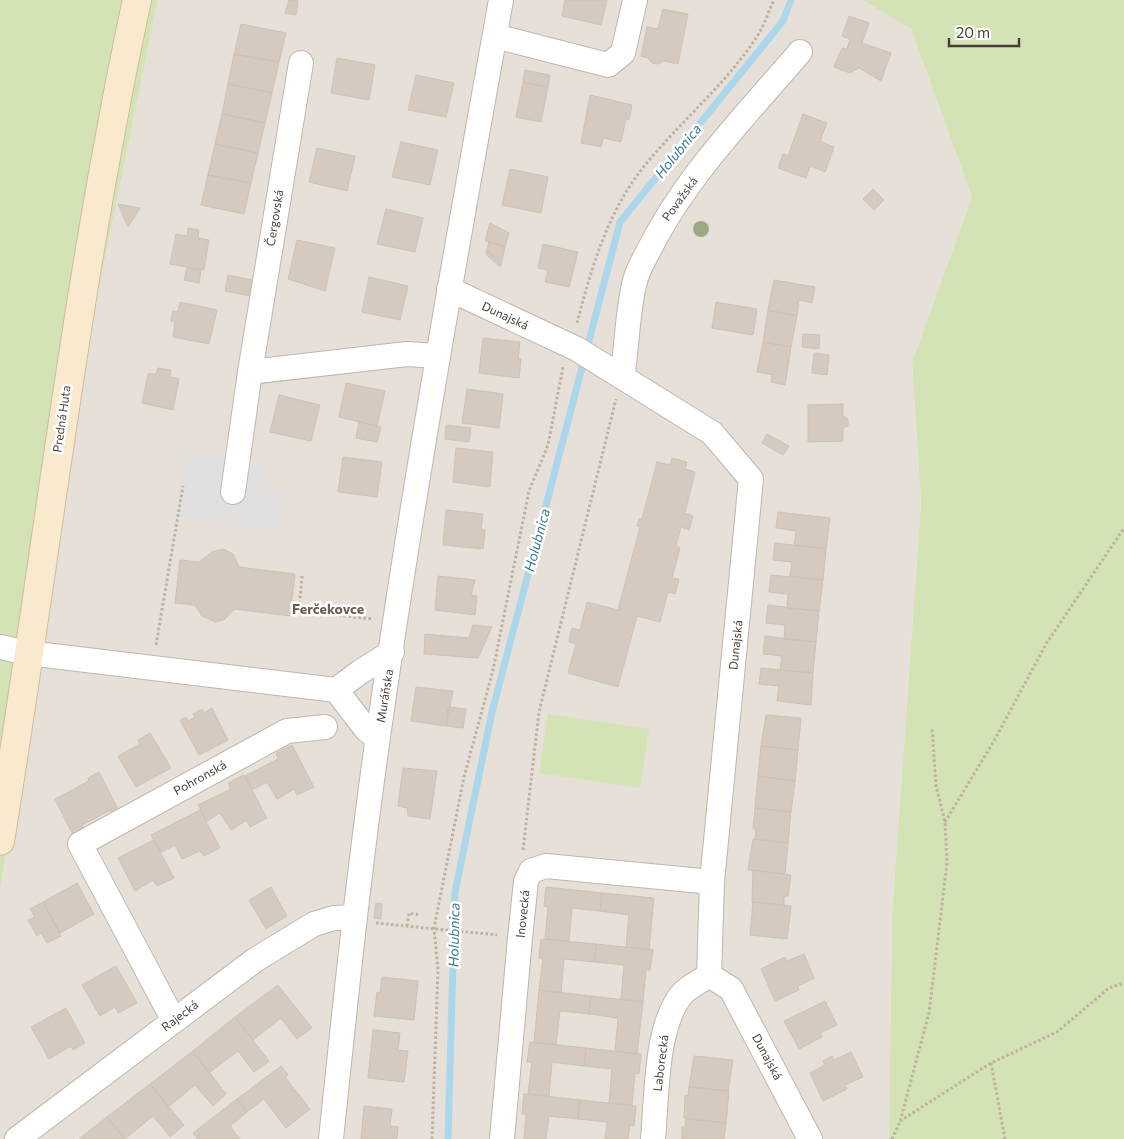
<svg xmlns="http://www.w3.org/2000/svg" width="1124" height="1139" viewBox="0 0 1124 1139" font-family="Commissioner,sans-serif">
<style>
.residential{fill:#e6e0d8}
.green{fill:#d4e3b6}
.parking{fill:#e2e0de}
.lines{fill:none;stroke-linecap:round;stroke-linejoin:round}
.stream{stroke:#acd7ea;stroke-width:7}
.building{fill:#d4cac0;stroke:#cec1b4}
.minor-casing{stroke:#beb6ad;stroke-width:26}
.secondary-casing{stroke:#cebc9d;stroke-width:30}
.path{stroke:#beb09f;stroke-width:3;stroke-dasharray:2.5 2.5;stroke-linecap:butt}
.minor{stroke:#fff;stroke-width:24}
.secondary{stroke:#faeacd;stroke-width:28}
.tree{fill:#9aab84}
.labels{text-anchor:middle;stroke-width:5;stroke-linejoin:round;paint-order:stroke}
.street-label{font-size:12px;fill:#463f38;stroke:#fff}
.water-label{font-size:14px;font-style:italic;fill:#377a99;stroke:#fff}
.neighbourhood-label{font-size:14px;font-weight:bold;fill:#685c51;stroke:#fff}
</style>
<rect width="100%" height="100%" fill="#f3efe9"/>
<!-- residential -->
<path class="residential" d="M158 0H862L911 29 972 197 912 362 921 503 892 915 889 1139H0V890L95 307Z"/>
<!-- green -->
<path class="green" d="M0 0H158L95 307 0 890Z
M862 0H1124V1139H889L892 915 921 503 912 362 972 197 911 29Z
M548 714 649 729 640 788 539 773Z"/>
<!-- parking -->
<path class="parking" d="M184 452 269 465 265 488 286 492 280 533 174 517Z"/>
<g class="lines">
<!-- stream -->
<path class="stream" d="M448 1139 455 892 492 712 620 222 783 21 791 0"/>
</g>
<!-- building -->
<path class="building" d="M289 0 298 1 296 15 285 13Z
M565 0H607L601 25 562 16Z
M663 9 688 14 678 64 663 61 658 64 652 63 648 58 641 56 647 27 658 29Z
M849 16 869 23 862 43 891 53 881 81 859 68 850 73 834 67 842 48 847 49 850 39 842 36Z
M241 24 286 33 279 62 234 54Z
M234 54 279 62 272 93 228 84Z
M337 58 375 65 369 100 331 93Z
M525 70 550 75 548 87 523 82Z
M416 75 454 83 446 117 408 110Z
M523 82 548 87 541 122 516 117Z
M228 84 272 93 265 123 222 114Z
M590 95 632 105 629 120 626 119 621 142 603 138 601 147 581 143Z
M222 114 265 123 258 153 215 144Z
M803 114 827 123 820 141 834 147 825 172 810 166 806 178 778 168 783 154 788 156Z
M401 142 438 150 430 185 392 177Z
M215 144 258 153 251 183 208 175Z
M317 148 355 156 347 191 309 182Z
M510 169 548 177 541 213 502 205Z
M208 175 251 183 244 214 201 205Z
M873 189 884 200 874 210 863 199Z
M118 204 140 208 128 227Z
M386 209 423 218 415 252 377 244Z
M490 223 509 233 505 247 485 241Z
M188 228 199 230 198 238 209 240 204 270 170 264 176 234 187 236Z
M297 240 335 248 325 291 288 279Z
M489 242 505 247 501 265 487 250Z
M543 244 578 252 569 287 545 282 548 270 538 268Z
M487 250 501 265 500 267 486 254Z
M187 267 201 270 199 283 184 280Z
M228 275 252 280 249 296 225 291Z
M369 277 408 286 400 320 362 312Z
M774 280 815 287 812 303 799 300 797 316 768 310Z
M180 302 217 310 209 344 173 337 175 322 171 321 173 311 178 312Z
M716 302 757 309 753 335 712 328Z
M768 310 797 316 791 347 763 342Z
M803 334 820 335 819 349 802 347Z
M483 338 520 342 518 359H521L519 378 479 373Z
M763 342 791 347 785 385 771 382 772 375 757 372Z
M814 353 829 355 827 375 812 373Z
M158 368 171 370 170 377 179 379 173 410 142 403 148 374H156Z
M346 383 385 391 377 426 339 417Z
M467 389 503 394 499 428 462 423Z
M279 395 320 405 311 441 270 432Z
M843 404V416L848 419V426L843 428V441L808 442V405Z
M359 422 381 427 377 442 356 438Z
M446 425 471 428 469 442 445 439Z
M767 434 789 446 783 455 762 443Z
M456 448 493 452 490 487 453 482Z
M343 457 382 462 377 497 338 492Z
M672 458 687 462 685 469 695 472 685 513 693 516 689 530 681 527 676 546 680 548 672 578 679 579 675 594 668 592 660 622 637 616 618 687 568 673 576 644 569 642 570 635 572 628 580 630 587 602 618 610 640 527 637 526 639 519H642L657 462 670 465Z
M446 510 483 514 481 529 485 530 483 549 443 545Z
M778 512 830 518 826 549 794 545 796 531 776 528Z
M775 543 826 549 823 580 790 576 792 562 773 560Z
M223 549 233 554 239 567 295 574 290 616 234 609 225 619 216 622 202 616 195 605 175 603 180 560 199 562 212 552Z
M771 575 823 580 819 611 787 608 788 594 769 592Z
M438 576 475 580 471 595 477 596 475 615 435 610Z
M768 605 819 611 816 642 784 639 785 625 766 623Z
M473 625 492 627 478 658 424 654 425 634 469 638Z
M765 636 816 642 813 673 780 670 782 656 763 654Z
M761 668 813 673 811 705 777 701 779 686 759 684Z
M416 687 453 691 446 726 411 721Z
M448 707 466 709 463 728 446 726Z
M212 708 228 740 199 755 180 720 186 717 188 721 195 717 193 714 202 709 204 713Z
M766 715 801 718 798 750 761 746Z
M150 733 171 768 136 787 118 756 140 744 138 740Z
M292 745 314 787 297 795 294 789 277 799 267 782 252 790 245 776 278 759 276 753Z
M761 746 798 750 795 781 758 776Z
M403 768 437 771 430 819 408 816 407 808 398 806Z
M99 772 119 811 113 813 111 810 82 825 84 829 73 835 55 799 89 781 88 778Z
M244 775 267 818 250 827 247 820 231 830 220 813 207 821 198 805 231 789 228 783Z
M758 776 795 781 791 812 755 808Z
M755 808 791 812 788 843 755 839 756 829H753Z
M200 810 220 848 204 856 200 851 182 859 175 845 161 852 151 835Z
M753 839 788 843 785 874 748 870Z
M154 840 174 878 157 886 153 880 135 891 118 858Z
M753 870 791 875 788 896H784V905L752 902Z
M77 883 94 914 60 933 43 902Z
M271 887 287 916 266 929 249 900Z
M546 887 602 893 600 911 572 908 569 941 545 939 548 907 544 906Z
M602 893 654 898 649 950 626 947 629 915 600 911Z
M43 902 61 936 47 943 41 933 37 936 28 920 35 917 30 909Z
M753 902 791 906 787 939 750 935Z
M376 903 382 904 381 919 374 918Z
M541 939 596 944 595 962 564 959 561 993 539 990 543 959 539 958Z
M596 944 653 950 650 970H646L643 1002 621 999 624 965 595 962Z
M804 954 814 978 798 986 799 990 775 1001 761 969 785 957 787 961Z
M116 966 137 1003 118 1013 115 1007 100 1016 82 985Z
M382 977 418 981 414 1020 374 1016 377 992 380 993Z
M278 985 312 1028 297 1039 281 1018 253 1040 235 1017Z
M539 990 591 996 589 1014 560 1011 556 1045 534 1043Z
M591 996 643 1002 637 1054 615 1051 618 1018 589 1014Z
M825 1001 837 1025 820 1033 822 1037 799 1049 784 1021Z
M66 1008 85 1043 73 1050 71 1046 49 1059 31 1027Z
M235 1017 269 1061 254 1072 238 1051 209 1073 193 1051Z
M373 1030 400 1033 398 1050 408 1051 404 1082 368 1078Z
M530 1042 586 1048 584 1066 552 1062 549 1096 528 1094 532 1062H527Z
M586 1048 641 1054 639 1074 635 1073 632 1105 609 1103 612 1069 584 1066Z
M193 1051 226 1094 213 1106 195 1085 168 1107 150 1084Z
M851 1052 863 1077 845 1085 847 1089 823 1101 810 1073 825 1065 823 1061 832 1056 834 1060Z
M694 1056 733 1060 728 1091 689 1087Z
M281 1066 288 1075 285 1077 310 1109 286 1128 264 1099 247 1112 237 1099Z
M150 1084 184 1125 170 1137 153 1116 125 1139 107 1117Z
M689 1087 729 1091 726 1123 684 1118 685 1095 688 1096Z
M524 1094 580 1100 578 1119 549 1116 546 1139H524L526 1114H522Z
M237 1099 247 1112 230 1126 240 1139H197L193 1133Z
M580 1100 636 1106 634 1126 630 1125 628 1139H605L607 1122 578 1119Z
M364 1106 392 1109 390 1126 398 1127 397 1139H361Z
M107 1117 125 1139H79Z
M686 1119 726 1123 724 1139H682V1127H685Z"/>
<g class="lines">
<!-- minor casing -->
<g class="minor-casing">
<path id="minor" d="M495 36 608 65 623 53 635 0
M449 289 577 349 712 433 751 479 712 882 709 975 731 989 810 1139
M250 372 301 63
M622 377C627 348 627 318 633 290 635 275 643 261 650 248 687 175 747 114 800 52
M233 492 250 372 407 354 437 356
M0 647 28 653 336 690 366 729 378 739
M336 690 360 672 392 652
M174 1021 80 844 287 731 325 727
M17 1139 255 960 314 924 334 918 355 917
M331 1139C345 1005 359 870 378 737 413 490 457 245 501 0
M502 1139 520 938 526 881 531 871 546 866 712 882
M653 1139C657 1097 655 1025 683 993 690 986 701 981 709 975"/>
</g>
<!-- secondary casing -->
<g class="secondary-casing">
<path id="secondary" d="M0 841C46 560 77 278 137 0"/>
</g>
<!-- path -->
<path class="path" d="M577 323C592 266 608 210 646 164 681 121 725 85 756 38 764 27 768 12 774 0
M302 576 299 611 373 619
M156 645 183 486
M945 822 994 741 1046 644 1124 528
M523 850 539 712 616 399
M376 923 497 935
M407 926 409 913 419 915
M991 1063 1005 1139
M900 1121 991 1063 1057 1032 1109 988 1124 983
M432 1139 438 970 434 928 464 777 493 670 529 491 548 445 563 367
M892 1139 900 1122 929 1013 947 863 945 822 936 786 932 727"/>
<!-- minor -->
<use href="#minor" class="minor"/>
<!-- secondary -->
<use href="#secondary" class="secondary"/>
</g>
<!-- trees -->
<circle class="tree" cx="701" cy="229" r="8"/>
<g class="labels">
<!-- street labels -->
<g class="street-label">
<text transform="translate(680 199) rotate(-54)" y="4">Považská</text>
<text transform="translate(275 218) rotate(-81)" y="4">Čergovská</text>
<text transform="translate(505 316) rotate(25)" y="4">Dunajská</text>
<text transform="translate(62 419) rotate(-82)" y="4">Predná Huta</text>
<text transform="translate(736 645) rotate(-84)" y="4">Dunajská</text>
<text transform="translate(385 696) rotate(-81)" y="4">Muráňska</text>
<text transform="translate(200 778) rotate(-29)" y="4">Pohronská</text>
<text transform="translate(523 914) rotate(-84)" y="4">Inovecká</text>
<text transform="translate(180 1016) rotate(-37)" y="4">Rajecká</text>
<text transform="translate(767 1057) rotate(62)" y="4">Dunajská</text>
<text transform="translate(661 1063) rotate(-83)" y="4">Laborecká</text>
</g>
<!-- water labels -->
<g class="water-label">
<text transform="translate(678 151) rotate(-51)" y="5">Holubnica</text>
<text transform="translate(537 540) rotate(-75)" y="5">Holubnica</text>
<text transform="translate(454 935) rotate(-89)" y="5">Holubnica</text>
</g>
<!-- neighbourhood labels -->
<g class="neighbourhood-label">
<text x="328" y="614">Ferčekovce</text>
</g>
</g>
<!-- scale -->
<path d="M949 38v8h70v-8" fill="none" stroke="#463f38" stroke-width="2.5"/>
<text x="956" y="38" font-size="15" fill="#463f38" stroke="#ffffff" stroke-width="4" paint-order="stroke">20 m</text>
</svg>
